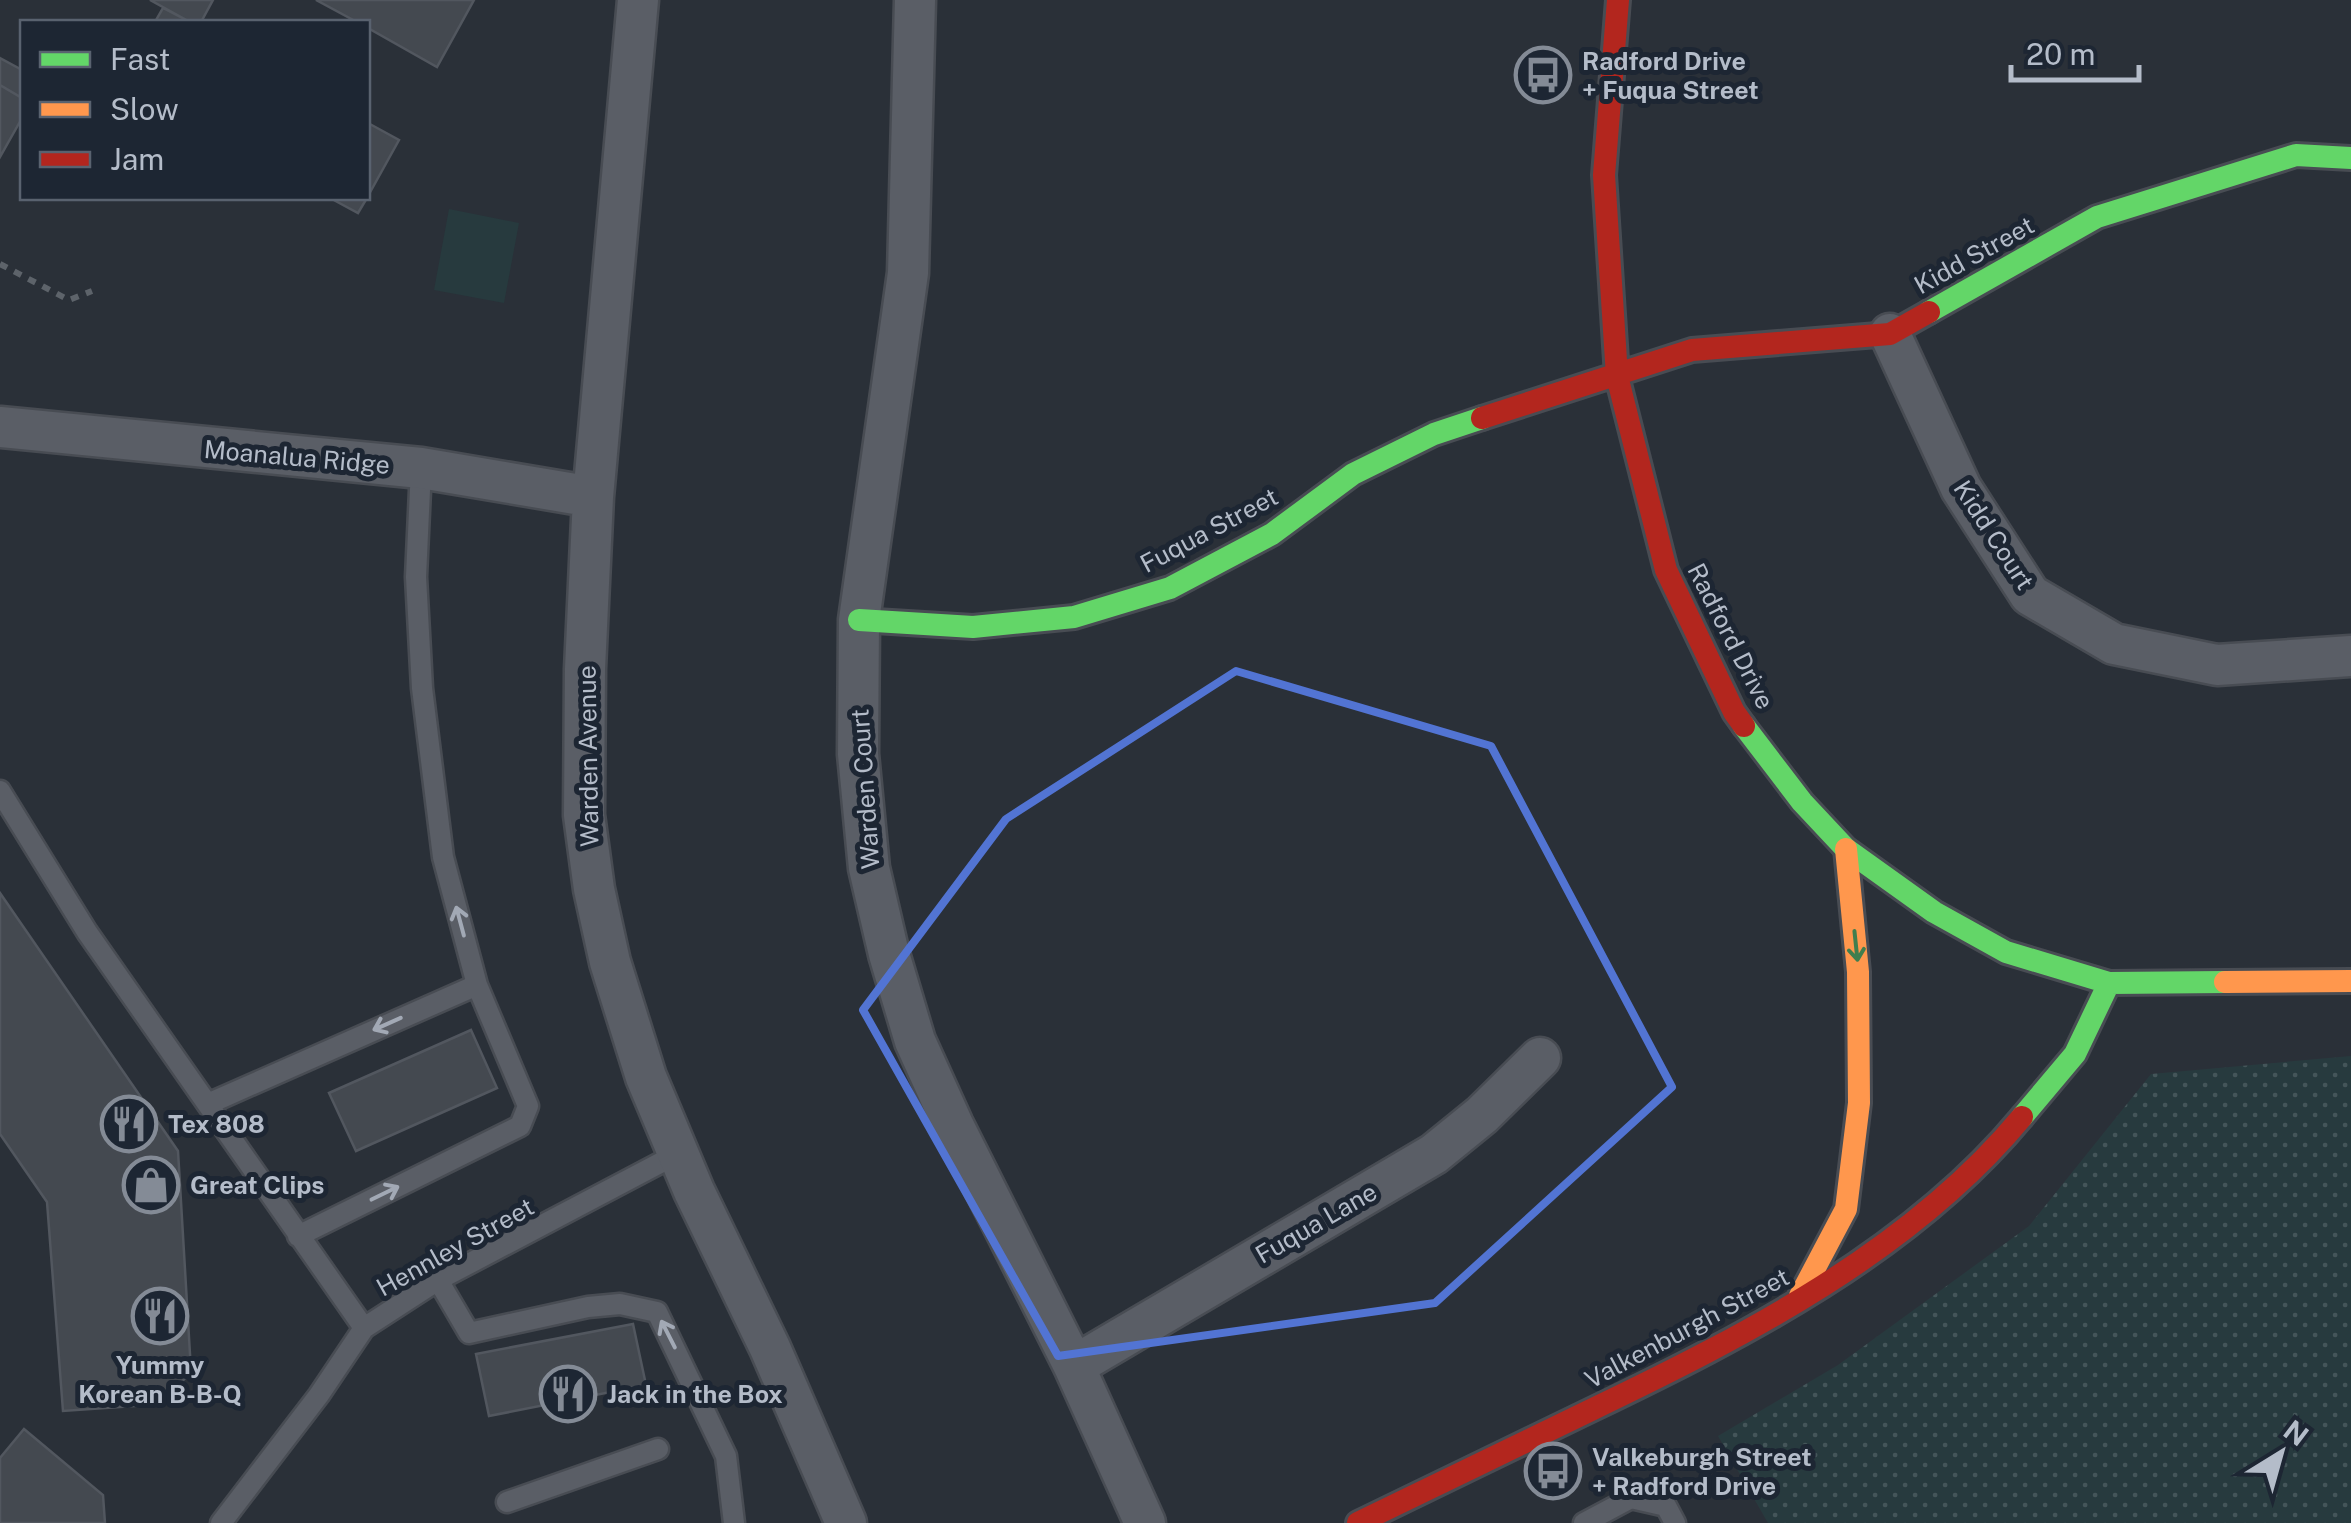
<svg xmlns="http://www.w3.org/2000/svg" width="2351" height="1523" viewBox="0 0 2351 1523" font-family="'Public Sans',sans-serif">
<style>
.grass{fill:url(#grass-dots)}
.park{fill:#273a3e}
.building{fill:#444950;stroke:#52575f;stroke-width:2.5}
.lines{fill:none;stroke-linecap:round;stroke-linejoin:round}
.lane-casing{stroke:#484c53;stroke-width:25}
.street-casing{stroke:#484c53;stroke-width:45}
.fast-casing{stroke:#484c53;stroke-width:28}
.slow-casing{stroke:#484c53;stroke-width:28}
.jam-casing{stroke:#484c53;stroke-width:28}
.path{stroke:#5d636a;stroke-width:6;stroke-dasharray:8 8;stroke-linecap:butt}
.lane{stroke:#5a5e66;stroke-width:20}
.street{stroke:#5a5e66;stroke-width:40}
.fast{stroke:#63d668;stroke-width:22}
.slow{stroke:#ff974d;stroke-width:22}
.jam{stroke:#b3261e;stroke-width:22}
.oneway{stroke:#a2a9b5}
.oneway2{stroke:#407e4e}
.marked{fill:none;stroke:#5274d3;stroke-width:8;stroke-linejoin:round}
.labels{text-anchor:middle;stroke-width:10;stroke-linejoin:round;paint-order:stroke}
.poi-label{font-size:25px;font-weight:bold;fill:#b4bcc9;stroke:#1d2633;text-anchor:start}
.street-label{font-size:25px;fill:#b4bcc9;stroke:#1d2633}
</style>
<defs>
<pattern id="grass-dots" width="8" height="8" patternUnits="userSpaceOnUse" patternTransform="scale(2.5)"><rect width="8" height="8" fill="#273a3e"/><path d="M2 2h.1M6 6h.1" fill="none" stroke="#445559" stroke-width="1.8" stroke-linecap="round"/></pattern>
</defs>
<rect width="100%" height="100%" fill="#2a3038"/>
<!-- grass -->
<path class="grass" d="M2351 1056V1523H1768L1718 1436 1838 1365 2029 1226 2151 1074Z"/>
<!-- park -->
<path class="park" d="M449 209 519 223 504 303 434 290Z"/>
<!-- building -->
<path class="building" d="M150 0H213L201 22H190Z
M316 0H474L437 67 368 28V22H357Z
M163 8 190 22H155Z
M0 58 22 70V98L0 85Z
M0 85 22 98V118L0 157Z
M368 123 399 140 368 196Z
M330 198H367L358 213Z
M0 893 178 1151 191 1371 163 1404 63 1411 47 1202 0 1134Z
M471 1030 497 1088 356 1151 329 1093Z
M633 1324 646 1385 489 1416 476 1354Z
M24 1429 103 1495 105 1523H0V1458Z"/>
<g class="lines">
<!-- lane casing -->
<g class="lane-casing">
<path id="lane" d="M0 791 87 932 364 1328
M210 1103 477 985
M298 1236 520 1126 528 1106 477 985 443 857 422 688 416 577 421 468
M438 1280 469 1333 588 1307 620 1304 657 1312 726 1456 734 1523
M507 1502 658 1449
M221 1523 319 1395 364 1328 438 1280 679 1153
M1584 1523 1631 1498 1666 1506 1675 1523"/>
</g>
<!-- street casing -->
<g class="street-casing">
<path id="street" d="M638 0 593 497 585 669 584 815 594 889 610 962 646 1077 694 1191 770 1348 846 1523
M915 0 908 273 859 620 858 754 869 868 889 954 915 1041 953 1125 1074 1366 1145 1523
M1890 334 1961 488 2030 595 2114 644 2217 665 2351 656
M0 427 421 468 593 497
M1074 1366 1434 1154 1482 1115 1540 1058"/>
</g>
<!-- fast casing -->
<g class="fast-casing">
<path id="fast" d="M1929 312 2097 217 2296 155 2351 158
M859 620 973 627 1074 617 1170 588 1272 534 1353 474 1434 434 1482 418
M1744 726 1802 802 1846 849 1934 912 2006 952 2109 983 2225 982
M2022 1117 2075 1054 2109 983"/>
</g>
<!-- slow casing -->
<g class="slow-casing">
<path id="slow" d="M2225 982 2351 981
M1800 1296 1846 1209 1859 1103 1858 972 1846 849"/>
</g>
<!-- jam casing -->
<g class="jam-casing">
<path id="jam" d="M1618 0 1604 175 1617 376 1666 570 1734 712 1744 726
M1482 418 1692 350 1890 334 1929 312
M1358 1523C1436 1485 1513 1448 1591 1410 1745 1336 1911 1251 2022 1117"/>
</g>
<!-- path -->
<path class="path" d="M0 264 69 300 92 291"/>
<!-- lane -->
<use href="#lane" class="lane"/>
<!-- street -->
<use href="#street" class="street"/>
<!-- fast -->
<use href="#fast" class="fast"/>
<!-- slow -->
<use href="#slow" class="slow"/>
<!-- jam -->
<use href="#jam" class="jam"/>
</g>
<!-- one-way arrows -->
<defs><path id="oneway-shaft" d="M-6 0H5M1.5-3L5.5 0L1.5 3" fill="none" stroke-width="1.6" stroke-linecap="round" stroke-linejoin="round" transform="scale(2.5)"/></defs>
<g class="oneway">
<use href="#oneway-shaft" transform="translate(460 921) rotate(-105)"/>
<use href="#oneway-shaft" transform="translate(387 1024) rotate(156)"/>
<use href="#oneway-shaft" transform="translate(385 1193) rotate(-26)"/>
<use href="#oneway-shaft" transform="translate(668 1334) rotate(-117)"/>
</g>
<use class="oneway2" href="#oneway-shaft" transform="translate(1856 946) rotate(84)"/>
<!-- marked area -->
<path class="marked" d="M1236 671 1491 746 1672 1087 1435 1303 1058 1356 863 1010 1006 819Z"/>
<!-- icons -->
<defs>
<g id="bus-ring" transform="scale(2.875)"><circle r="9.5" fill="#1d2633" stroke="#848b96" stroke-width="1.5"/><path d="M-5-6H5V4H4V6H2V4H-2V6H-4V4H-5ZM-3.5-4V0h7V-4ZM-3.5 1.2v1.5H-2V1.2ZM2 1.2v1.5H3.5V1.2Z" fill="#848b96"/></g>
<g id="restaurant-ring" transform="scale(2.875)"><circle r="9.5" fill="#1d2633" stroke="#848b96" stroke-width="1.5"/><path d="M-5-6h1v4h1v-4h1v4h1v-4h1v5L-1.5 .5V6h-2V.5L-5-1ZM5-6V6H3V1.5H1.5Q1.5-4 5-6Z" fill="#848b96"/></g>
<g id="shop-ring" transform="scale(2.875)"><circle r="9.5" fill="#1d2633" stroke="#848b96" stroke-width="1.5"/><path d="M-5-2.5h2.3a2.7 3.5 0 0 1 5.4 0H5L5.5 6h-11ZM-1.5-2.5h3a1.5 2.3 0 0 0-3 0Z" fill="#848b96"/></g>
</defs>
<g fill-rule="evenodd">
<use href="#bus-ring" x="1543" y="75"/>
<use href="#restaurant-ring" x="129" y="1124"/>
<use href="#shop-ring" x="151" y="1185"/>
<use href="#restaurant-ring" x="160" y="1316"/>
<use href="#restaurant-ring" x="568" y="1394"/>
<use href="#bus-ring" x="1553" y="1471"/>
</g>
<g class="labels">
<!-- poi labels -->
<g class="poi-label">
<text x="1582" y="70">Radford Drive<tspan x="1582" dy="29">+ Fuqua Street</tspan></text>
<text x="168" y="1133">Tex 808</text>
<text x="190" y="1194">Great Clips</text>
<text x="160" y="1374" text-anchor="middle">Yummy<tspan x="160" dy="29">Korean B-B-Q</tspan></text>
<text x="607" y="1403">Jack in the Box</text>
<text x="1592" y="1466">Valkeburgh Street<tspan x="1592" dy="29">+ Radford Drive</tspan></text>
</g>
<!-- street labels -->
<g class="street-label">
<text transform="translate(1974 255) rotate(-29)" y="9">Kidd Street</text>
<text transform="translate(297 457) rotate(5)" y="9">Moanalua Ridge</text>
<text transform="translate(1209 530) rotate(-28)" y="9">Fuqua Street</text>
<text transform="translate(1994 535) rotate(57)" y="9">Kidd Court</text>
<text transform="translate(1731 636) rotate(63)" y="9">Radford Drive</text>
<text transform="translate(588 756) rotate(-91)" y="9">Warden Avenue</text>
<text transform="translate(865 789) rotate(-94)" y="9">Warden Court</text>
<text transform="translate(1316 1223) rotate(-30)" y="9">Fuqua Lane</text>
<text transform="translate(455 1247) rotate(-29)" y="9">Hennley Street</text>
<text transform="translate(1687 1328) rotate(-28)" y="9">Valkenburgh Street</text>
</g>
</g>
<!-- legend -->
<rect x="20" y="20" width="350" height="180" fill="#1d2633" stroke="#59626f" stroke-width="2.5"/>
<rect x="40" y="52" width="50" height="15" fill="#63d668" stroke="#59626f" stroke-width="2.5"/>
<text x="110" y="70" font-size="30" fill="#b4bcc9">Fast</text>
<rect x="40" y="102" width="50" height="15" fill="#ff974d" stroke="#59626f" stroke-width="2.5"/>
<text x="110" y="120" font-size="30" fill="#b4bcc9">Slow</text>
<rect x="40" y="152" width="50" height="15" fill="#b3261e" stroke="#59626f" stroke-width="2.5"/>
<text x="110" y="170" font-size="30" fill="#b4bcc9">Jam</text>
<!-- north arrow -->
<g transform="translate(2281 1453) rotate(37)" stroke="#1d2633" stroke-width="8" paint-order="stroke">
<path d="M0-8L18 38L0 25L-18 38Z" fill="#b4bcc9"/>
<text y="-15" font-size="28" font-weight="bold" text-anchor="middle" fill="#b4bcc9">N</text>
</g>
<!-- scale -->
<path d="M2011 65v15h128v-15" fill="none" stroke="#b4bcc9" stroke-width="5"/>
<text x="2026" y="65" font-size="30" fill="#b4bcc9" stroke="#1d2633" stroke-width="8" paint-order="stroke">20 m</text>
</svg>
